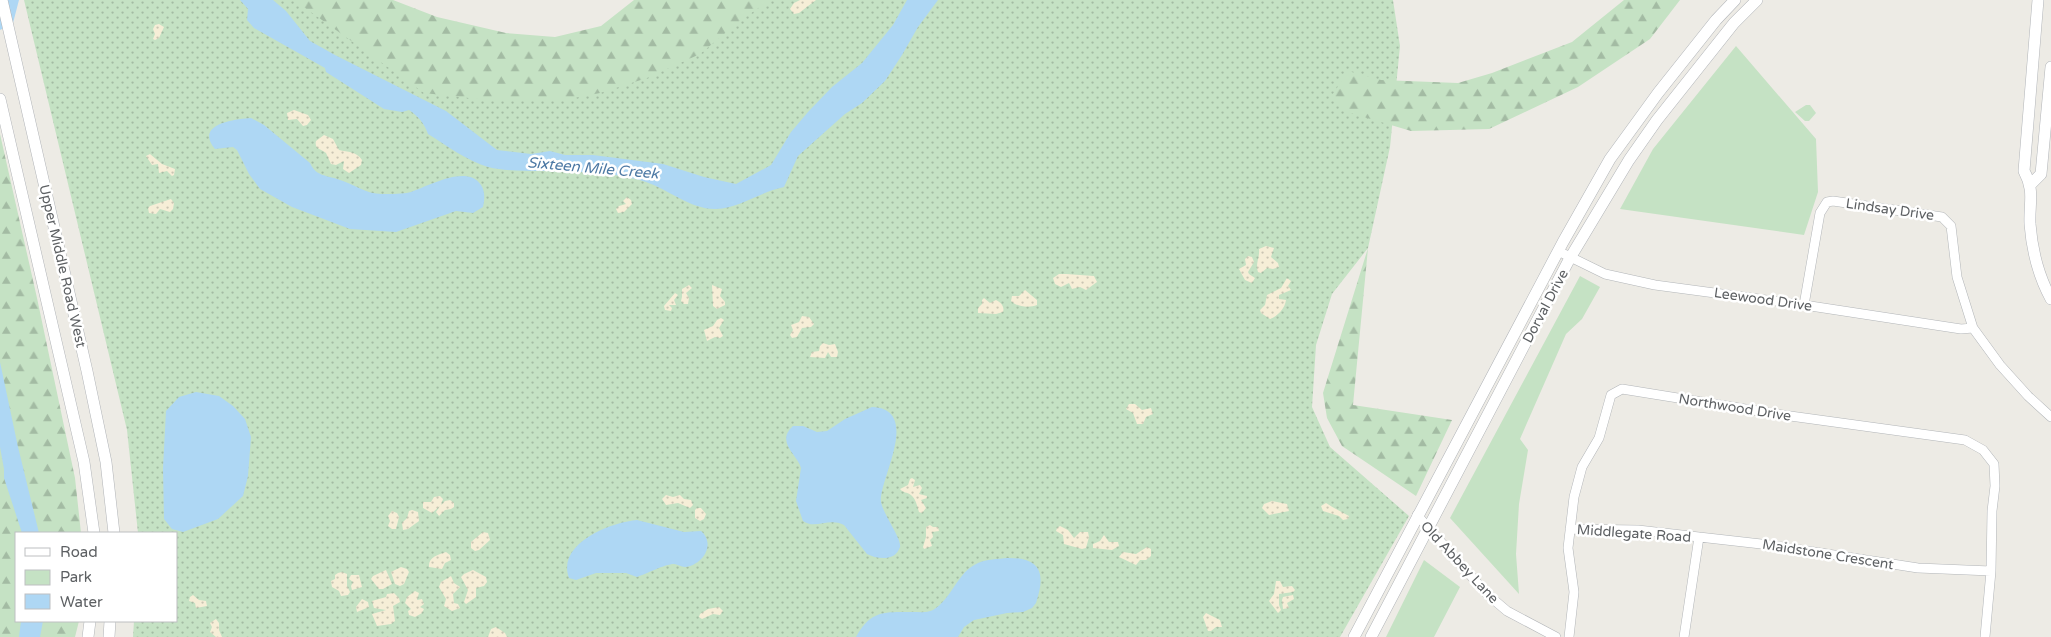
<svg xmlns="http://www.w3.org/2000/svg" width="2051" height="637" viewBox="0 0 2051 637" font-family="'Varela Round',sans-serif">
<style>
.grass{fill:url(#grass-dots)}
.forest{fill:url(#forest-firs)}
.sand{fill:url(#sand-dots)}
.park{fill:#c5e2c4}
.water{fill:#aed7f4}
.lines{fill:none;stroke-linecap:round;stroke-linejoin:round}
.street-casing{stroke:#b2b5b8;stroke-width:10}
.secondary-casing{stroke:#b1b4b8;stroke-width:12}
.street{stroke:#fff;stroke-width:9}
.secondary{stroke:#fff;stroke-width:11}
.labels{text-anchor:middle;stroke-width:5;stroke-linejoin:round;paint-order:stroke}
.street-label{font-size:14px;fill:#5d6063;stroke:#fff}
.water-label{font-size:15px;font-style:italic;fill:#4d79a4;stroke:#fff}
</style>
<defs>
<pattern id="grass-dots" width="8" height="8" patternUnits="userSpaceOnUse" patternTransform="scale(1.25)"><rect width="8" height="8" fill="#c5e2c4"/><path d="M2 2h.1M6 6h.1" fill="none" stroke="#a3bba3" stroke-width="1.8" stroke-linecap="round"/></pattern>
<pattern id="forest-firs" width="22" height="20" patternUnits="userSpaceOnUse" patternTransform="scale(1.25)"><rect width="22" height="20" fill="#c5e2c4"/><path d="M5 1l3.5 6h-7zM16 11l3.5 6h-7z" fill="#a3bba3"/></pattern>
<pattern id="sand-dots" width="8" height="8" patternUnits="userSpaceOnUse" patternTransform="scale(1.25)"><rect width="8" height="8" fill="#f6eed7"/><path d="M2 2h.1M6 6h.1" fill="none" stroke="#cac4b2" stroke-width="1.8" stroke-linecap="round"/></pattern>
</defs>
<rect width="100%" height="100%" fill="#edebe5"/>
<!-- grass -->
<path class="grass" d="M24 0H339L474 51 613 33 664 0H1393L1400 46 1390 147 1368 248 1332 294 1316 345 1312 407 1330 447 1409 516 1340 637H133L134 621H176V533H138L127 430Z"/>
<!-- forest -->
<path class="forest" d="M294 0H393L437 17 506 33 555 37 601 26 634 0H770L741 20 700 54 647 78 600 93 558 101H496L424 93Z
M1624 0H1680L1650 39 1578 87 1489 129 1411 131 1344 111 1333 94 1348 71 1381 80 1458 83 1492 73 1572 42Z
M0 134 37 298 75 478 81 533H16V621H79L75 637H0Z
M1368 248 1353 405 1452 420 1416 496 1342 446 1327 418 1323 393Z"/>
<!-- sand -->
<path class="sand" d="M800 0H816L799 13 794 14 790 9 794 3Z
M159 24 164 27 159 38 155 40 153 39 155 34 153 29 155 25Z
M294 110 308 115 311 120 307 125 303 126 297 119 288 120 287 113Z
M324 135 333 139 339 150C348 152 356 151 362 160L361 165 349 173 343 169 344 161 336 165 331 164 326 153C321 149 314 149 316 141Z
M150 154 162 164 175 169 174 175 172 176 167 171 159 173 158 164 152 165 146 156Z
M627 197 631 200 632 204 624 212 618 213 616 209 619 206 626 204 623 201Z
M171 199 174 203 173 209 170 212 160 209 156 214 149 213 148 208 150 206Z
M1266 246 1274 248 1271 257 1278 263 1279 267 1273 269 1267 268 1261 273 1258 272C1255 264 1260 257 1259 249Z
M1248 256 1252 257 1254 262 1248 272 1249 274 1255 278 1252 283 1245 280 1239 269 1246 265 1245 259Z
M1066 274 1094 276 1097 282 1086 290 1080 287 1072 289 1069 283 1061 287 1055 284 1053 278 1059 274Z
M1287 278 1291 281 1288 286 1291 290 1279 295V299L1286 300C1285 308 1278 316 1270 319L1261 313 1260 310 1265 305 1267 295 1281 288Z
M689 285 692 288 686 293 689 298 688 304H684L681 301 682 297V289Z
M712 285 722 289 720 296 725 302V305L717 309 713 306Z
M1025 290 1037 300V305C1029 308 1017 307 1011 301L1012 296H1019Z
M675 293 678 295 674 300 676 305H669L672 308 671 311 665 310 664 306Z
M984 298 990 303 996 300C1000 302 1005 306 1003 312L996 314 978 313V308L982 304V300Z
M802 316 809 317 814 324 811 327 802 328 797 337 792 338 790 335 793 330 791 325 799 322Z
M721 318 724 320 719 328 723 336 720 338 715 337 707 341 704 330 713 326 717 320Z
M823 343 829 345 835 344 838 352 837 357H831L828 352 825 358 810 357 812 352 819 351 820 346Z
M1129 404H1135L1142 410 1151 408 1153 414 1146 417 1143 424H1137L1133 413 1126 409Z
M912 478 915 480 913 487 920 485 922 488 919 494 927 496V498L921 500 926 508 922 513 919 512C917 506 916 499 911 495 907 492 903 493 900 489L908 485 910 479Z
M666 495 673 497 680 495 684 499 691 500 693 505 690 508 678 503 666 505 662 499Z
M440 496 443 499 441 505 445 501 450 500 454 503V507L451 509 445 510 439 516 436 512 440 506 432 513 423 508V502H431L434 497Z
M1272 501 1287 504 1289 511 1269 515 1262 508 1264 504Z
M1326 503C1334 508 1341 512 1349 516L1348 519 1343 520 1339 516 1323 511 1321 506Z
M697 508H701L706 514 704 519 700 521 695 518V510Z
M412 510 418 512 419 521 408 529 403 530 402 523 407 518 409 511Z
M392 511 397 513 399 517 396 529H392L388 526 390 521 388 516Z
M930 525 933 527H938L939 531 932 532 933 537 930 540 932 546 924 549 923 547 926 537V527Z
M1060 526 1068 530 1074 538 1080 532H1088L1089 537 1086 548 1082 549 1064 544 1063 535 1056 531 1057 528Z
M483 532 488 533 490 540 479 550 475 551 471 548V542Z
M1104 535 1109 542H1118L1119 546 1112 550 1093 548V544L1100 541Z
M1147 547 1151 549V556L1146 560H1140L1136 565 1119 557 1123 552 1136 554Z
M446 552 450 555 451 560 445 563 442 569 429 567C428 557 438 555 446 552Z
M401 567 407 569 409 572 404 584 400 586 395 584 391 572Z
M386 570 392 584 383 589H379L371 579 373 576Z
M473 570 486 577 487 582 484 586 476 588V597L466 604 464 602 468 590 461 577 464 574Z
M338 573 342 572 347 574V586L350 592 348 595 341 596 339 591 332 587 331 581 335 579V575Z
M351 575H359L362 587 352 590 351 586 353 582 349 579Z
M451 576 454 583 460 587 453 594 454 603 458 604 460 608 452 611 444 606 446 599 439 587 441 582Z
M1276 581H1280L1283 587 1292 586 1295 590 1293 592 1279 594V605L1281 610 1278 613 1269 601 1274 594Z
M415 591 419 593 417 600 422 599 424 604 420 607 424 609 422 613 415 617 409 615 408 611 411 609 405 603 407 597Z
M394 593 399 598 400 602 393 606 395 621 391 624 377 626 372 614 386 610 374 608 372 601 386 597 387 594Z
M193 595 199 600 206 601 207 606 196 608 195 603 189 601 190 597Z
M1293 595 1294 599 1287 603 1289 608 1283 609 1282 600 1283 597Z
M362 599 368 602 369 607 357 612 356 607Z
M719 607 723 611 720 615 713 614 702 619 699 617 700 614 708 609Z
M1206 613 1220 620 1222 627H1216L1211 631H1208L1203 617Z
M216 619 219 623V630L222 637H216L210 632 212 627 210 623Z
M496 627 505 633 507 637H488L491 629Z"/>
<!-- park -->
<path class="park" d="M1736 46 1816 139 1818 192 1804 235 1620 209 1653 149Z
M1806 105H1810L1816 113 1809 121H1805L1795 112Z
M1580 276 1600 287 1582 319 1566 334 1520 439 1528 450 1519 504 1516 554 1519 594 1450 518Z
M1424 560 1460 587 1434 637H1386Z"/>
<!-- water -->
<path class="water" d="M0 0H19L13 23 0 30Z
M240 0H273L286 11 310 41 335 55 446 111 497 150 531 154 550 151 565 155H593L663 164 704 177 736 184 771 165 791 132 808 112 832 87 862 63 893 25 907 0H938L918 27 902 55 885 81 862 103 845 114 798 156 784 187C760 192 740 208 716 209 692 210 667 189 646 182 613 171 574 172 540 171 523 171 504 171 488 167 467 161 446 145 428 134 424 123 419 117 409 110L402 112 384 109 326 72 325 68 254 28 247 20 248 9Z
M251 118 264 125 310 163C316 176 325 175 337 179 354 184 367 195 384 194 392 194 403 194 411 192 429 186 467 164 481 185 485 191 485 199 483 207L473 213 456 211 396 232 350 229 292 207 260 189 249 174 237 150 233 147 215 149C194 124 235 119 251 118Z
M0 362 18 447 39 533H22L4 478V469L0 447Z
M196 392 219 396 233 406 245 419 251 437 248 476 243 496 218 519 183 532 172 529 164 519 163 468 166 411 179 397Z
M872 407C923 409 878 481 881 502 883 514 902 539 900 547 895 562 877 559 867 554L844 525C829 517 815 530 803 521L796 501 801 468C798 455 775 442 793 426H803L817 432 827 431 845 419Z
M637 520 684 532 701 531C716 544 703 565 685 567 681 567 677 564 674 564 665 564 646 574 637 577L626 573H596L576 580 569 578C556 543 612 522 637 520Z
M1008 558C1041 558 1046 573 1036 603L1032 608 1023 612 1007 613 974 620 964 627 958 637H856C871 609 886 612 914 612 920 612 927 613 933 610 952 599 957 572 978 563 986 559 998 559 1008 558Z
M21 621H43L40 637H19Z"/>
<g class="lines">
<!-- street casing -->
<g class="street-casing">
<path id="street" d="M1558 251 1605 274 1655 285 1804 305 1961 329 1973 328
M1804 305 1820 213 1827 202 1833 201 1942 217 1951 226 1957 277 1973 328 2000 365 2028 396 2051 417
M1417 515 1487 594 1507 611 1556 637
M1570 529 1638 530 1699 537
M1569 637 1574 592 1568 548 1574 497 1582 467 1599 438 1611 395 1622 389 1783 415 1965 440 1983 450 1994 464 1995 486 1992 511 1991 571
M1684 637 1699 537 1770 545 1918 568 1991 571 1985 637"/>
</g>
<!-- secondary casing -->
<g class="secondary-casing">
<path id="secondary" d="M2 0 87 371 106 462 114 533
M2038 0 2024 171C2035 191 2029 203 2030 224 2032 250 2039 277 2051 299
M0 99 84 462 94 533
M2031 184 2041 174 2051 67
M88 637 90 621
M109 637 110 621
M1354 637 1563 242 1610 159 1658 93 1716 20 1735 0
M1371 637 1570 258 1629 160 1657 120 1734 23 1757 0"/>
</g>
<!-- street -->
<use href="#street" class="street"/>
<!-- secondary -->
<use href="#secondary" class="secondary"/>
</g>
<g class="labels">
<!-- street labels -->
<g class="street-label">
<text transform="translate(1890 209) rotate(8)" y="5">Lindsay Drive</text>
<text transform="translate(63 266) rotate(77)" y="5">Upper Middle Road West</text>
<text transform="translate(1763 299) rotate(8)" y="5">Leewood Drive</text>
<text transform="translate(1545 306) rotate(-62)" y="5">Dorval Drive</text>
<text transform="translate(1735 407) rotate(9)" y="5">Northwood Drive</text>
<text transform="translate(1634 533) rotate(4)" y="5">Middlegate Road</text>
<text transform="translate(1828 554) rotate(9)" y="5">Maidstone Crescent</text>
<text transform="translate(1460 562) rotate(47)" y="5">Old Abbey Lane</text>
</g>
<!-- water labels -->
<g class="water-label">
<text transform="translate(593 168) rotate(5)" y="5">Sixteen Mile Creek</text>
</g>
</g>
<!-- legend -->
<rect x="15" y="532" width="162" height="90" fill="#ffffff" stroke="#bebfc1"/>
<rect x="25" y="548" width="25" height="8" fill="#ffffff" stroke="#bebfc1"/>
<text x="60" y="557" font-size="15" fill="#5d6063">Road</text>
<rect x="25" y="570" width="25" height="15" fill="#c5e2c4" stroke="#bebfc1"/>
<text x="60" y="582" font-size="15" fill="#5d6063">Park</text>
<rect x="25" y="594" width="25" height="15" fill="#aed7f4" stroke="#bebfc1"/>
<text x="60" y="607" font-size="15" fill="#5d6063">Water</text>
</svg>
